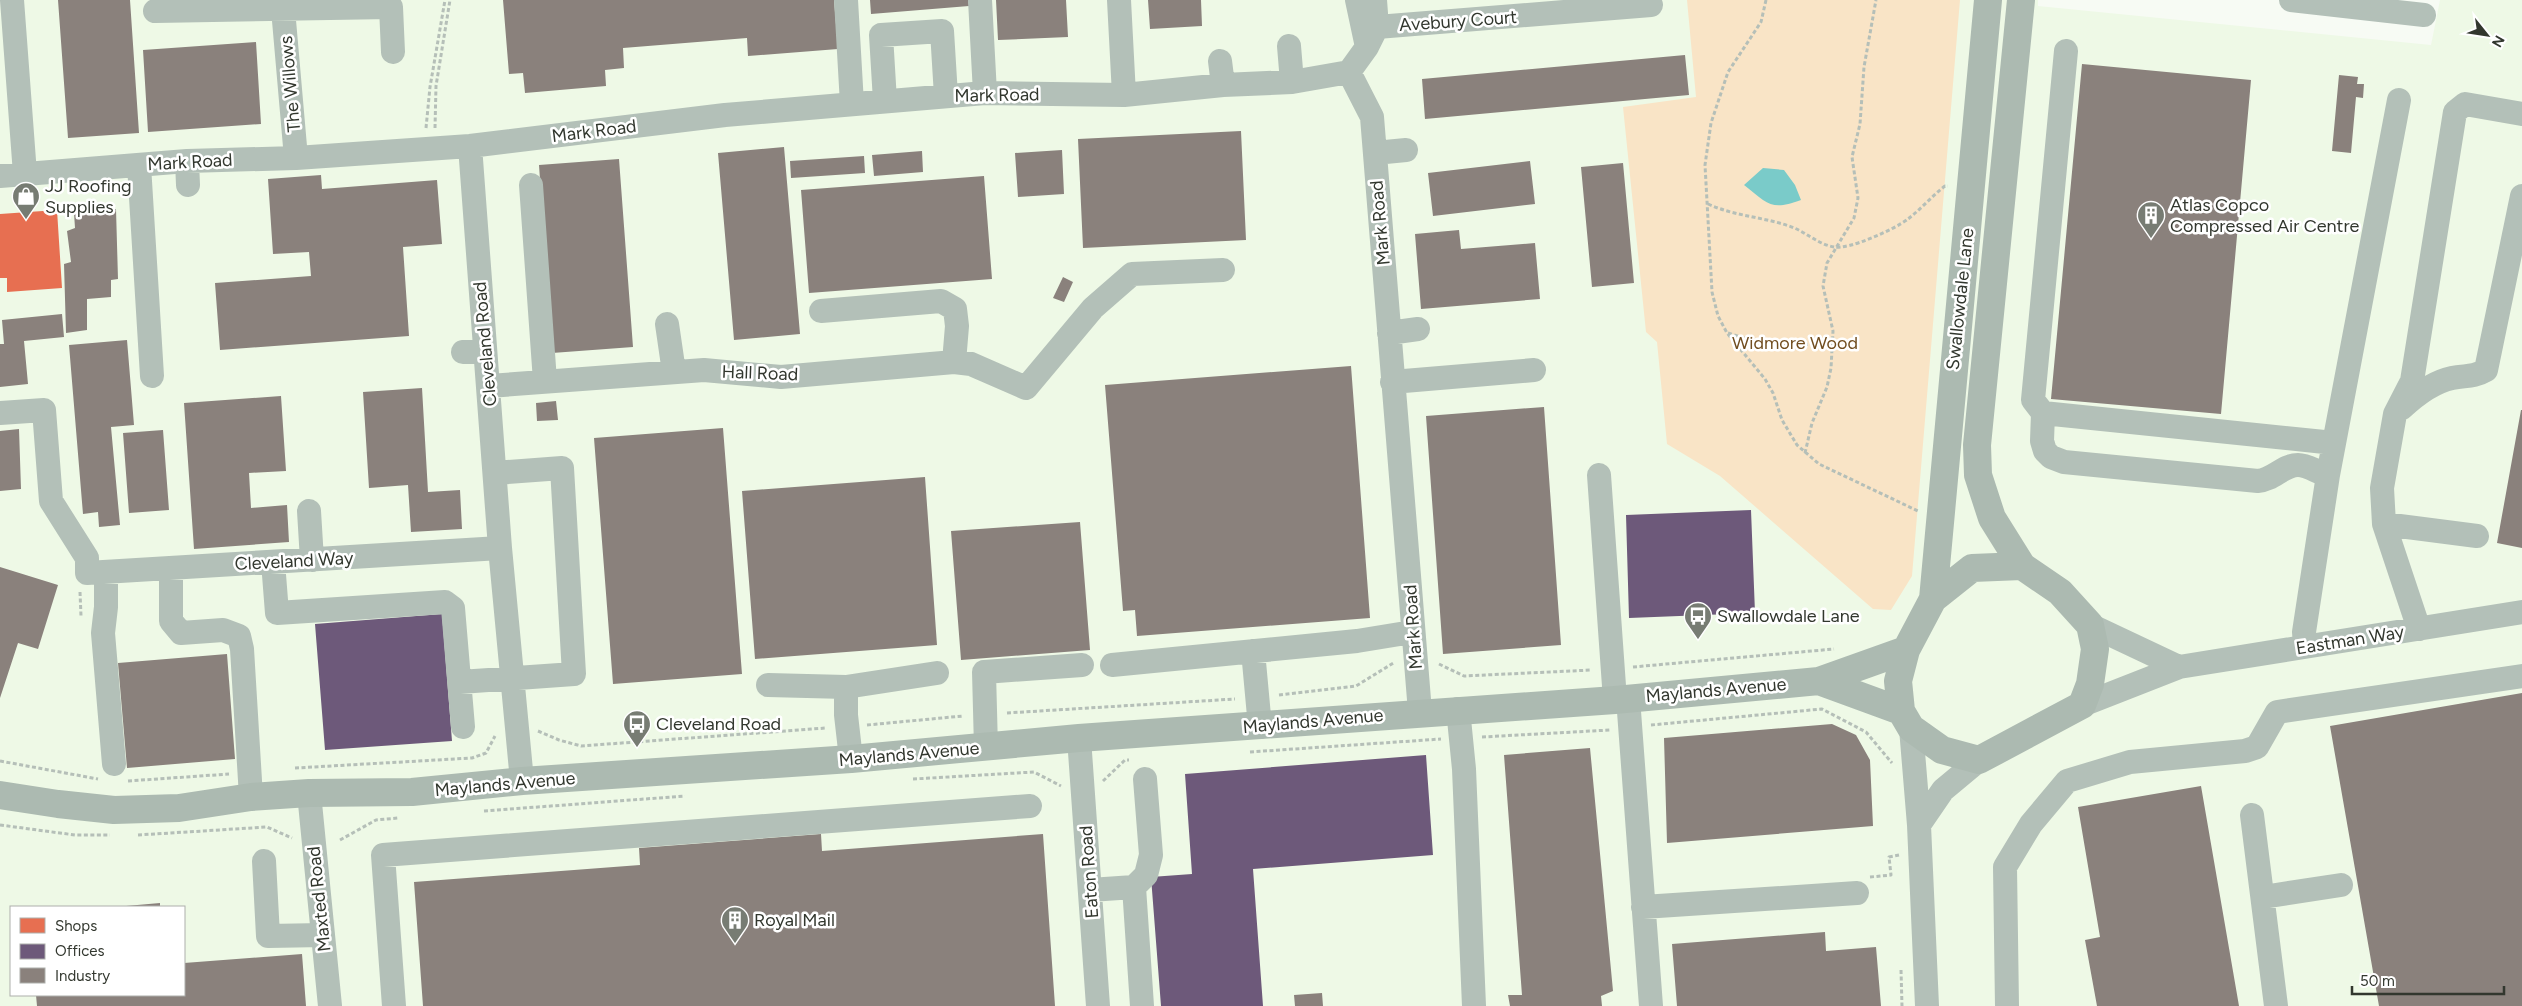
<svg xmlns="http://www.w3.org/2000/svg" width="2522" height="1006" viewBox="0 0 2522 1006" font-family="Figtree,sans-serif">
<style>
.built{fill:#eef9e6;fill-rule:evenodd}
.green{fill:#f9e4c6}
.water{fill:#7acbc9}
.shops{fill:#e76f51}
.offices{fill:#6d597a}
.industry{fill:#8a817c}
.lines{fill:none;stroke-linecap:round;stroke-linejoin:round}
.path{stroke:#b5bfb8;stroke-width:3;stroke-dasharray:4 2.5;stroke-linecap:butt}
.minor{stroke:#b3c0b8;stroke-width:24}
.major{stroke:#acbab1;stroke-width:28}
.labels{text-anchor:middle;stroke-width:5;stroke-linejoin:round;paint-order:stroke}
.street-label{font-size:18px;fill:#32372e;stroke:#fff}
.poi-label{font-size:18px;fill:#32372e;stroke:#fff;text-anchor:start}
.park-label{font-size:18px;fill:#714d1f;stroke:#fff}
</style>
<rect width="100%" height="100%" fill="#f7fbf4"/>
<!-- built -->
<path class="built" d="M0 0H2038V6L2431 45 2440 0H2522V1006H0ZM11 907H184V995H11Z"/>
<!-- green -->
<path class="green" d="M1687 0H1960L1912 576 1891 610 1873 609 1720 476 1667 444 1657 342 1646 332 1623 107 1696 97Z"/>
<!-- water -->
<path class="water" d="M1763 168 1784 170 1795 185 1801 200C1771 211 1768 204 1744 185Z"/>
<!-- shops -->
<path class="shops" d="M57 210 62 288 7 292V278H0V214Z"/>
<!-- offices -->
<path class="offices" d="M1751 510 1755 613 1629 618 1626 515Z
M442 614 452 741 325 750 315 624Z
M1426 755 1433 855 1253 869 1263 1006H1161L1151 877 1192 874 1185 774Z"/>
<!-- industry -->
<path class="industry" d="M58 0H130L139 133 68 138Z
M503 0H834L838 49 748 56 747 38 623 48 624 68 605 70 606 86 525 93 523 73 509 74Z
M870 0H968L969 6 871 14Z
M996 0H1066L1068 37 998 40Z
M1148 0H1201L1202 26 1150 29Z
M256 42 261 124 148 132 143 50Z
M1685 55 1689 95 1425 119 1422 79Z
M2082 64 2251 80 2221 414 2051 399Z
M2339 75 2358 77 2357 84H2364L2363 98 2356 97 2351 153 2332 151Z
M1241 131 1246 240 1083 248 1078 139Z
M784 147 800 334 734 340 718 153Z
M1062 150 1064 194 1018 197 1015 153Z
M922 151 923 172 874 176 872 155Z
M864 156 865 173 791 178 790 161Z
M619 159 633 347 552 353 539 165Z
M1530 161 1535 204 1433 216 1428 173Z
M1623 163 1634 283 1592 287 1581 167Z
M321 175 322 189 437 180 442 244 403 247 409 336 220 350 215 283 311 276 309 252 273 254 268 179Z
M984 176 992 279 809 293 801 190Z
M116 209 118 279 111 280V297L87 299V330L66 333 64 264 71 262 67 231 75 228 74 213Z
M1459 230 1461 249 1535 243 1540 299 1421 309 1415 234Z
M1063 277 1073 282 1064 302 1053 298Z
M62 314 64 337 24 341 28 384 0 387V344H4L2 320Z
M127 340 134 425 111 427 120 525 99 527 98 512 83 514 69 345Z
M1351 366 1370 618 1137 636 1135 610 1123 611 1105 385Z
M422 388 428 492 460 490 462 529 411 532 408 485 369 488 363 392Z
M281 396 286 471 249 473 251 508 287 505 289 542 194 549 184 403Z
M556 401 558 420 537 421 536 403Z
M1544 407 1561 645 1443 654 1426 416Z
M2521 410H2522V548L2497 543Z
M723 428 742 674 613 684 594 438Z
M19 429 21 489 0 491V431Z
M163 430 169 510 129 513 123 433Z
M925 477 937 645 755 659 742 491Z
M1080 522 1090 650 961 660 951 531Z
M0 567 58 585 38 649 18 643 0 698Z
M227 654 235 759 127 768 118 663Z
M2522 693V1006H2379L2330 726Z
M1832 724 1856 735 1870 760 1873 826 1667 843 1664 738Z
M1590 748 1613 991 1601 996 1602 1006H1510L1508 995H1522L1504 755Z
M2201 786 2239 1006H2097L2085 940 2100 937 2078 807Z
M821 834 822 851 1043 834 1055 1006H423L414 882 640 865 639 848Z
M160 903V907H126V906Z
M1825 932 1826 951 1876 947 1881 1006H1677L1672 944Z
M302 954 306 1006H37L36 995H184V963Z
M1322 993 1323 1006H1295L1294 995Z"/>
<g class="lines">
<!-- path -->
<path class="path" d="M1766 0 1761 22 1728 72 1711 123 1705 165 1712 292 1718 316 1727 333 1765 379 1773 393 1782 420 1797 445 1819 464 1918 511
M426 128 430 87 445 0
M435 128 436 86 450 0
M1708 204C1734 216 1763 217 1789 226 1805 231 1817 244 1834 247 1849 250 1895 229 1908 219 1921 209 1932 196 1945 186H1948
M1728 333 1770 346 1814 344 1833 340
M1805 453 1812 423 1827 387 1831 368 1833 331 1823 286 1827 263 1854 218 1858 198 1852 157 1860 124 1864 67 1876 0
M80 592 81 616
M1439 664 1464 676 1592 670
M1633 667 1834 649
M1279 695 1356 686 1395 662
M1007 713 1235 699
M867 725 963 716
M1651 725 1822 709 1866 732 1892 763
M538 731 559 740 581 746 826 728
M1482 737 1610 730
M1250 752 1441 739
M0 761 98 779
M295 768 472 758 486 753 495 736
M913 779 1034 772 1061 786
M128 781 229 774
M1103 781 1125 760H1129
M484 811 685 796
M0 825 75 835H110
M138 835 267 827 292 838
M340 840 376 820 398 818
M1870 877 1891 875 1889 857 1899 855
M1901 970 1902 1006"/>
<!-- minor -->
<path class="minor" d="M12 0 25 174
M846 0 852 104
M980 0 985 93
M1119 0 1124 95
M1357 0 1367 47
M1375 0 1377 27
M2291 0 2424 15
M283 9 296 158
M155 11 391 7 393 52
M1289 46 1292 82
M2066 51 2033 400 2043 413 2042 441 2045 451 2051 457 2064 462 2258 481C2273 480 2283 465 2298 465 2308 465 2318 473 2328 475
M1220 61 1223 85
M1349 72 1367 47 1377 27 1651 5
M885 101 881 35 942 31 946 96
M470 146 500 548 522 781
M1375 153 1406 150
M187 161 188 185
M139 165 152 376
M0 176 187 161 296 158 470 146 725 115 985 93 1124 95 1223 85 1292 82 1349 72 1372 117 1420 712
M531 185 545 381
M821 311 941 301 955 309 957 326 954 362
M667 324 674 372
M1389 333 1418 329
M463 352 485 350
M1392 382 1534 370
M489 386 704 370 781 377 954 362 971 364 1026 388 1093 308 1132 274 1223 270
M2402 408C2416 395 2433 382 2452 378 2466 375 2472 378 2486 370L2522 196
M0 413 44 410 51 501 87 558V573L500 548
M2043 413 2334 443
M1599 475 1615 700
M309 511 312 560
M2384 524 2477 536
M273 562 277 613 445 602 453 608 463 727
M171 568V621L181 633 223 630 239 636 242 649 251 797
M106 572V607L103 633 114 764
M2090 625 2179 667
M2419 629 2384 524 2382 488 2395 414 2412 381 2455 112 2465 104 2522 114
M2305 646 2304 632 2328 475 2399 100
M1253 651 1260 727
M1112 665 1357 641 1412 632
M460 682 574 674 562 468 495 473
M768 685 846 687
M1628 698 1651 1006
M2082 705 2179 667 2522 612
M1458 709 1464 769 1474 1006
M1911 728 1919 825 1927 1006
M1079 738 1098 1006
M986 748 984 672 1082 665
M851 759 846 715V687L937 673
M309 793 330 1006
M2252 815 2276 1006
M1919 825 1943 790 1979 760
M264 861 268 936 323 935
M1134 887 1142 1006
M1090 890 1134 887 1146 875 1151 855 1145 779
M2263 897 2341 885
M1643 907 1857 893
M394 1006 383 855 1030 806
M2007 1006 2005 867 2031 824 2067 781 2130 762 2245 751 2257 747 2277 712 2522 676"/>
<!-- major -->
<path class="major" d="M2021 0 1977 445 1978 475 1992 518 2022 566
M2022 566 2060 592 2090 625 2095 649 2090 684 2082 705 1979 760 1942 750 1911 728 1901 711 1898 681 1906 650 1933 599 1972 568Z
M1933 599 1988 0
M1819 681 1901 711
M0 795 58 804 114 810 179 808 251 797 309 793 412 792 522 781 851 759 1079 738 1615 700 1819 681 1906 650"/>
</g>
<!-- icons -->
<defs>
<g id="shop-pin" transform="scale(1.4375)"><path d="M0 17L-7.5 6A9.5 9.5 0 1 1 7.5 6Z" fill="#777c73" stroke="#fff"/><path d="M-5-2.5h2.3a2.7 3.5 0 0 1 5.4 0H5L5.5 6h-11ZM-1.5-2.5h3a1.5 2.3 0 0 0-3 0Z" fill="#fff"/></g>
<g id="building-pin" transform="scale(1.4375)"><path d="M0 17L-7.5 6A9.5 9.5 0 1 1 7.5 6Z" fill="#777c73" stroke="#fff"/><path d="M-4-6H4V6H1V3H-1V6H-4ZM-2.5-4.3h1.7v1.8h-1.7ZM.8-4.3h1.7v1.8H.8ZM-2.5-1h1.7V.8h-1.7ZM.8-1h1.7V.8H.8Z" fill="#fff"/></g>
<g id="bus-pin" transform="scale(1.4375)"><path d="M0 17L-7.5 6A9.5 9.5 0 1 1 7.5 6Z" fill="#777c73" stroke="#fff"/><path d="M-5-6H5V4H4V6H2V4H-2V6H-4V4H-5ZM-3.5-4V0h7V-4ZM-3.5 1.2v1.5H-2V1.2ZM2 1.2v1.5H3.5V1.2Z" fill="#fff"/></g>
</defs>
<g fill-rule="evenodd">
<use href="#shop-pin" x="26" y="196"/>
<use href="#building-pin" x="2151" y="215"/>
<use href="#bus-pin" x="1698" y="616"/>
<use href="#bus-pin" x="637" y="724"/>
<use href="#building-pin" x="735" y="920"/>
</g>
<g class="labels">
<!-- street labels -->
<g class="street-label">
<text transform="translate(1458 21) rotate(-4)" y="6">Avebury Court</text>
<text transform="translate(290 84) rotate(-95)" y="6">The Willows</text>
<text transform="translate(997 95) rotate(-1)" y="6">Mark Road</text>
<text transform="translate(594 131) rotate(-7)" y="6">Mark Road</text>
<text transform="translate(190 162) rotate(-3)" y="6">Mark Road</text>
<text transform="translate(1380 223) rotate(-95)" y="6">Mark Road</text>
<text transform="translate(1960 299) rotate(-84)" y="6">Swallowdale Lane</text>
<text transform="translate(485 344) rotate(-95)" y="6">Cleveland Road</text>
<text transform="translate(760 373) rotate(2)" y="6">Hall Road</text>
<text transform="translate(294 561) rotate(-3)" y="6">Cleveland Way</text>
<text transform="translate(1413 627) rotate(-94)" y="6">Mark Road</text>
<text transform="translate(2350 640) rotate(-9)" y="6">Eastman Way</text>
<text transform="translate(1716 690) rotate(-5)" y="6">Maylands Avenue</text>
<text transform="translate(1313 721) rotate(-5)" y="6">Maylands Avenue</text>
<text transform="translate(909 754) rotate(-5)" y="6">Maylands Avenue</text>
<text transform="translate(505 784) rotate(-5)" y="6">Maylands Avenue</text>
<text transform="translate(1089 872) rotate(-94)" y="6">Eaton Road</text>
<text transform="translate(319 899) rotate(-96)" y="6">Maxted Road</text>
</g>
<!-- poi labels -->
<g class="poi-label">
<text x="45" y="192">JJ Roofing<tspan x="45" dy="21">Supplies</tspan></text>
<text x="2170" y="211">Atlas Copco<tspan x="2170" dy="21">Compressed Air Centre</tspan></text>
<text x="1717" y="622">Swallowdale Lane</text>
<text x="656" y="730">Cleveland Road</text>
<text x="754" y="926">Royal Mail</text>
</g>
<!-- park labels -->
<g class="park-label">
<text x="1795" y="349">Widmore Wood</text>
</g>
</g>
<!-- legend -->
<rect x="10" y="906" width="175" height="90" fill="#ffffff" stroke="#adafab"/>
<rect x="20" y="918" width="25" height="15" fill="#e76f51" stroke="#adafab"/>
<text x="55" y="931" font-size="15" fill="#32372e">Shops</text>
<rect x="20" y="944" width="25" height="15" fill="#6d597a" stroke="#adafab"/>
<text x="55" y="956" font-size="15" fill="#32372e">Offices</text>
<rect x="20" y="968" width="25" height="15" fill="#8a817c" stroke="#adafab"/>
<text x="55" y="981" font-size="15" fill="#32372e">Industry</text>
<!-- north arrow -->
<g transform="translate(2487 35) rotate(120)" stroke="#ffffff" stroke-width="4" paint-order="stroke">
<path d="M0-4L9 19L0 12L-9 19Z" fill="#32372e"/>
<text y="-8" font-size="14" font-weight="bold" text-anchor="middle" fill="#32372e">N</text>
</g>
<!-- scale -->
<path d="M2352 986v8h152v-8" fill="none" stroke="#32372e" stroke-width="2.5"/>
<text x="2360" y="986" font-size="15" fill="#32372e" stroke="#ffffff" stroke-width="4" paint-order="stroke">50 m</text>
</svg>
